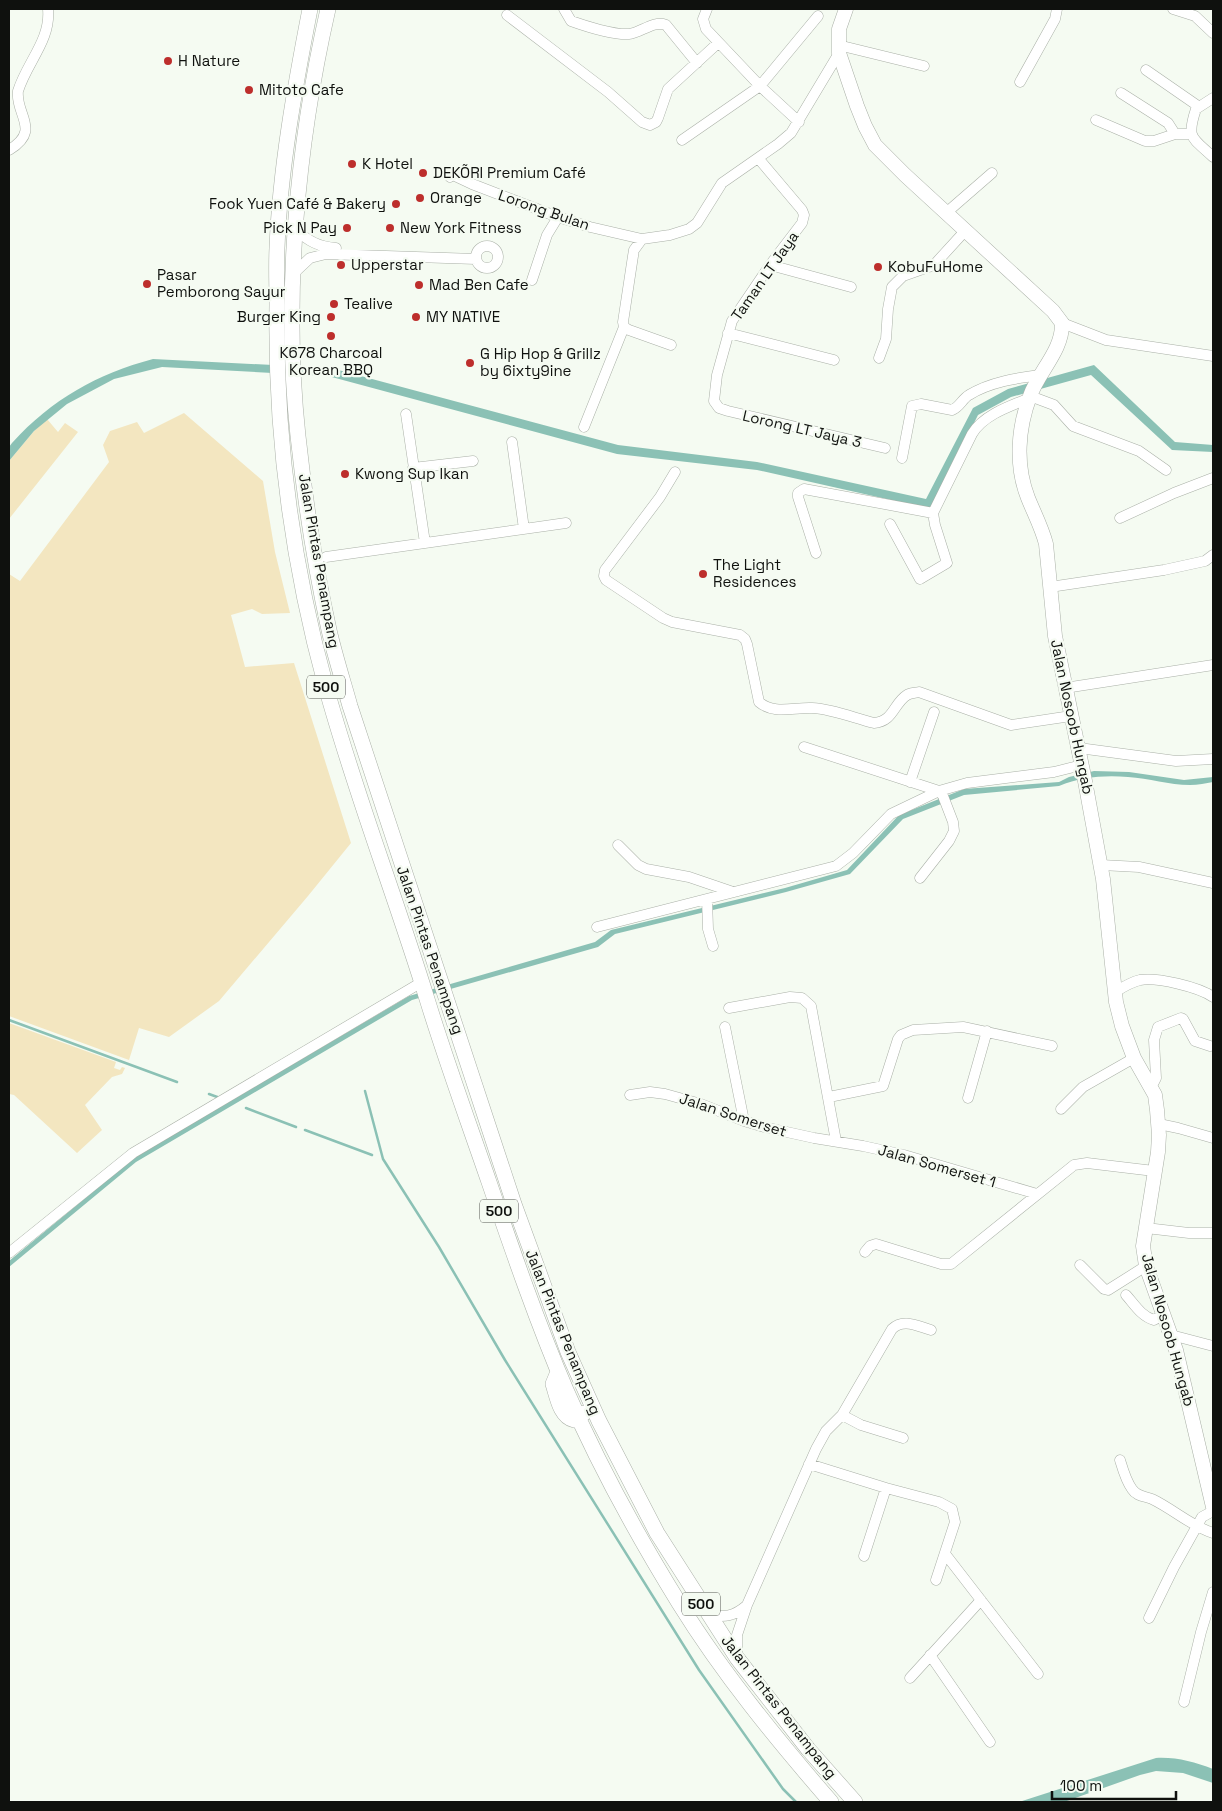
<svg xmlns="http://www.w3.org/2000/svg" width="1222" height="1811" viewBox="0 0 1222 1811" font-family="'Space Grotesk',sans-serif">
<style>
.green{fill:#f3e6c0}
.water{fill:#8bc1b5}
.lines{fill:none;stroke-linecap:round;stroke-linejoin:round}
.stream{stroke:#8bc1b5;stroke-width:2.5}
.street-casing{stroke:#aab0a7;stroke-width:11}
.secondary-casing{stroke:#aab0a7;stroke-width:15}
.primary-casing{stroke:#aab0a7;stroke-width:16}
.street{stroke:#fff;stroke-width:10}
.secondary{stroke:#fff;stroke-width:14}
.primary{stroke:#fff;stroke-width:15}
.poi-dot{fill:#bd2e2c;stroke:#f5fbf2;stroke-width:2}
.labels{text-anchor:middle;stroke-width:4.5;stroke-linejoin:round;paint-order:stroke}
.shield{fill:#f5fbf2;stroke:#545752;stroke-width:1}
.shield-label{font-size:14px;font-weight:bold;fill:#0f110e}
.poi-label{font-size:15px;fill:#0f110e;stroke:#f5fbf2;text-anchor:start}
.street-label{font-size:15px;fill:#0f110e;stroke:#f5fbf2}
</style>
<rect width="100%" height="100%" fill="#f5fbf2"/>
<!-- green -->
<path class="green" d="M184 413 263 481 275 552 290 613 262 614 252 609 231 615 245 667 294 663 351 843 308 896 219 1001 169 1037 139 1028 129 1060 9 1016V574L20 581 109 462 103 445 110 431 137 422 144 433Z
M47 419 58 432 65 423 78 432 9 519V461L34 431Z
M9 1023 116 1062 114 1068 120 1070 122 1067 125 1068 122 1074 112 1077 85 1105 102 1130 77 1153 14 1095 9 1094Z"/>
<!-- water -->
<path class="water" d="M153 359 331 368 618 445 757 462 926 499 973 408 1008 389 1094 365 1175 442 1213 445V452L1172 450 1091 375 1011 397 978 415 931 509 757 470 617 454 328 376 162 367 114 379 67 404 34 431 9 461V447L12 443C52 399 97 374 153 359Z
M1094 771 1129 772 1184 780 1213 777V782C1206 783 1198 785 1190 785 1169 785 1149 778 1128 777 1104 775 1081 777 1059 786L964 795 903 819 850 874 786 892 615 934 598 947 412 1000 136 1162 9 1267V1261L135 1157 409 996 595 942 611 930 785 888 847 870 899 815 964 789 1059 782 1069 777Z
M1156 1758C1177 1757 1194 1762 1213 1769V1783L1183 1773 1156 1771 1140 1775 1064 1802H1019Z"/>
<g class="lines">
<!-- stream -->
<path class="stream" d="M9 1020 177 1082
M365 1091 383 1159 439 1247 505 1360 699 1670 783 1789 796 1802
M209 1094 220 1098
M246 1108 296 1127
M305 1130 372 1155"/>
<!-- street casing -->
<g class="street-casing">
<path id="street" d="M564 9 571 21C585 26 614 35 629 34 641 33 653 20 666 25L697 63
M707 9 703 19 706 29 760 86 799 122
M1173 9 1195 16 1213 33
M507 15 608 92 642 122 650 125 656 122 658 118 668 89 718 43
M838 45 924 66
M1146 70 1198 106
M1020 82 1055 19 1057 9
M1121 93 1168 123 1175 134
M1213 98 1196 109C1186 139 1192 137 1213 157
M1096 120 1145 141H1154L1175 134H1191
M682 140 760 86 818 16
M9 150C42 130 15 115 18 91 27 62 51 40 48 9
M758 158 802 210 804 215 802 223 770 265 732 321 717 375 714 401 719 408 728 411 885 448
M450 177 451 175 455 176 472 184 558 217 590 227 642 239 670 235 689 229 697 223 722 183 778 144 791 133 839 53
M946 213 992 173
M295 229C308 241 319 247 336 248
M642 239 634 250 633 256 623 322 624 327 629 330 671 345
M476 257a11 11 0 1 1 22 0a11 11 0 1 1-22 0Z
M770 265 851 287
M294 273 310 258 326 254 476 259
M532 280 547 235 558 217
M1062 323 1106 340 1213 356
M728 333 834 360
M879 358 886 339 888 309 892 287 903 276 934 265 965 231
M1030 396 1054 405 1073 426 1139 451 1166 470
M406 414 425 543
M584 427 624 327
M512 442 524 529
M902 458 912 406 921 404 952 410C960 407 962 399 969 395 990 382 1017 378 1040 375
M413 468 473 461
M675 472 660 497 605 570 604 576 606 580 663 618 672 622 740 635 745 639 747 644 759 702C774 715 794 707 812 708 833 709 854 718 874 723 894 721 893 704 907 695 910 693 915 693 919 692L1011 725 1071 716
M1120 518 1174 493 1213 478
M890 524 920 579 947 563 935 525 933 513 972 434C983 415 1010 406 1030 398
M816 553 798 497V493L804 489 933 513
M326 557 566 523
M1050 587 1164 570 1205 561 1213 555
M1065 688 1213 665
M804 747 939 791 943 796 953 822 954 831 949 841 920 878
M1079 748 1176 761 1213 759
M910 782 934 712
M618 845 638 865 646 869 689 877 733 892
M1101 865 1139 867 1213 883
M707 899 708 929 713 946
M597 927 836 866 853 853 891 814 939 791 967 783 1054 772 1082 765
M1115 992C1123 987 1131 982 1140 980 1157 977 1199 987 1213 997
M729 1008 790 997 802 998 811 1006 836 1141
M725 1027 744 1121
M1149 1085 1154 1082 1156 1078 1154 1040 1158 1027 1181 1018 1183 1019 1195 1041 1210 1046
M630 1095 650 1092 665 1094 701 1104 744 1121 764 1127 814 1138 863 1146 904 1155 1037 1194
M829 1097 883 1086 898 1039 901 1035 913 1030 963 1027 1052 1046
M968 1098 987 1031
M1061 1109 1083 1087 1134 1058
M1159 1124 1178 1128 1213 1138
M1146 1228 1189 1233H1213
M865 1252 870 1246 876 1244 941 1264H951L1074 1165 1087 1163 1154 1171
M9 1253 133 1153 422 982
M1080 1265 1104 1289 1108 1290 1146 1266
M1126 1295C1135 1305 1141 1316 1154 1320L1163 1315
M1171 1335 1213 1346
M842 1415 861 1425 903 1438
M1120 1460C1123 1470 1126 1481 1132 1489 1137 1497 1145 1496 1152 1499 1173 1509 1191 1526 1213 1533
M809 1464 886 1488 939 1502 952 1509 955 1522 936 1580
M946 1555 1038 1674
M864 1556 886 1488
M708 1615C725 1617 733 1617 746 1606
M1149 1618 1174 1567 1202 1517 1213 1511
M930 1655 990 1742
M737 1657V1635L747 1605 816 1449 826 1431 842 1415 892 1329C903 1318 917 1326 931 1330
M910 1678 981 1600
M1184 1702 1201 1632 1213 1592"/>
</g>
<!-- secondary casing -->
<g class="secondary-casing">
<path id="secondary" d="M846 9 839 29V53L857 106 865 126 875 145 905 175 1053 311 1062 323C1063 350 1039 371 1030 396 1018 428 1015 465 1028 498 1034 513 1042 528 1046 544L1055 636 1085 781 1103 879 1116 1002 1122 1026 1134 1058 1155 1095 1157 1110 1159 1135 1158 1152 1143 1246 1146 1266 1176 1350 1213 1507"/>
</g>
<!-- primary casing -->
<g class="primary-casing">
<path id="primary" d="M310 9C295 86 280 169 277 248 276 267 277 286 277 305 275 433 292 563 326 687 355 793 395 895 427 999 446 1061 468 1121 489 1182 513 1252 537 1322 566 1390 598 1464 637 1535 679 1603 723 1674 777 1740 831 1802
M328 9C297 145 283 297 298 436 305 501 315 566 329 630 335 656 343 681 350 706L514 1204 568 1352 599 1421 657 1533 737 1658 808 1749 855 1802
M558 1372 553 1384C557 1396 560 1417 574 1420L579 1418 584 1413"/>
</g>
<!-- street -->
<use href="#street" class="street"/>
<!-- secondary -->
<use href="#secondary" class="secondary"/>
<!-- primary -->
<use href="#primary" class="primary"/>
</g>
<!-- markers -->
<g class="poi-dot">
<circle cx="168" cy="61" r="5"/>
<circle cx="249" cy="90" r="5"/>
<circle cx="352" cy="164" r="5"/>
<circle cx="423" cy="173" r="5"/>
<circle cx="420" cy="198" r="5"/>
<circle cx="396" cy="204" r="5"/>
<circle cx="347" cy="228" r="5"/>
<circle cx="390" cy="228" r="5"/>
<circle cx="341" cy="265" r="5"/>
<circle cx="878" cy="267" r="5"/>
<circle cx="147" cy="284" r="5"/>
<circle cx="419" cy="285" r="5"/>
<circle cx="334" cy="304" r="5"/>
<circle cx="331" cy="317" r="5"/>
<circle cx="416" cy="317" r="5"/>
<circle cx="331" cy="336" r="5"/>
<circle cx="470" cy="363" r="5"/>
<circle cx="345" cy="474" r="5"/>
<circle cx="703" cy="574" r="5"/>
</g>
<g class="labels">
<!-- shield labels -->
<g class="shield">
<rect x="307" y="675.5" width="38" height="23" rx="4"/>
<rect x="480" y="1199.5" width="38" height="23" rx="4"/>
<rect x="682" y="1592.5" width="38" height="23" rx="4"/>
</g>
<g class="shield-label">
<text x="326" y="692">500</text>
<text x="499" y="1216">500</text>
<text x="701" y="1609">500</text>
</g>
<!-- poi labels -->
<g class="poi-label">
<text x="178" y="66">H Nature</text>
<text x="259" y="95">Mitoto Cafe</text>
<text x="362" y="169">K Hotel</text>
<text x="433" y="178">DEKÕRI Premium Café</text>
<text x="430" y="203">Orange</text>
<text x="386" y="209" text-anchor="end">Fook Yuen Café &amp; Bakery</text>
<text x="337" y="233" text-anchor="end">Pick N Pay</text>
<text x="400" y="233">New York Fitness</text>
<text x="351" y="270">Upperstar</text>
<text x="888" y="272">KobuFuHome</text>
<text x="157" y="280">Pasar<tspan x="157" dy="17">Pemborong Sayur</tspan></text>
<text x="429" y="290">Mad Ben Cafe</text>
<text x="344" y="309">Tealive</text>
<text x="321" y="322" text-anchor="end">Burger King</text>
<text x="426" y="322">MY NATIVE</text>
<text x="331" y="358" text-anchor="middle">K678 Charcoal<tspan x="331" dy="17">Korean BBQ</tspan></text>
<text x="480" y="359">G Hip Hop &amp; Grillz<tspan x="480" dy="17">by 6ixty9ine</tspan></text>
<text x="355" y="479">Kwong Sup Ikan</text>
<text x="713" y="570">The Light<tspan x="713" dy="17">Residences</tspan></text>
</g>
<!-- street labels -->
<g class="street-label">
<text transform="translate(544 210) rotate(19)" y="5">Lorong Bulan</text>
<text transform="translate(765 276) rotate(-55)" y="5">Taman LT Jaya</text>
<text transform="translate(802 429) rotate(13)" y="5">Lorong LT Jaya 3</text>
<text transform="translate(319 561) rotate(80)" y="5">Jalan Pintas Penampang</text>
<text transform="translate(1072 717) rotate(78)" y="5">Jalan Nosoob Hungab</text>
<text transform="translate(430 950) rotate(71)" y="5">Jalan Pintas Penampang</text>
<text transform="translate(733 1115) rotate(18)" y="5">Jalan Somerset</text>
<text transform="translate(937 1166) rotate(16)" y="5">Jalan Somerset 1</text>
<text transform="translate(1168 1330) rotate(74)" y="5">Jalan Nosoob Hungab</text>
<text transform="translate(563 1332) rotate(68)" y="5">Jalan Pintas Penampang</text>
<text transform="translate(779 1707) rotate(52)" y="5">Jalan Pintas Penampang</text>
</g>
</g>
<!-- border -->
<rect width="1222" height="1811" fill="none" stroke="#0f110e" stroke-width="20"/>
<!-- scale -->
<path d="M1052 1791v8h124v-8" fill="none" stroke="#0f110e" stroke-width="2.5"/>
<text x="1060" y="1791" font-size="15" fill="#0f110e" stroke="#f5fbf2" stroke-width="4" paint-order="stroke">100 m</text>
</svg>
